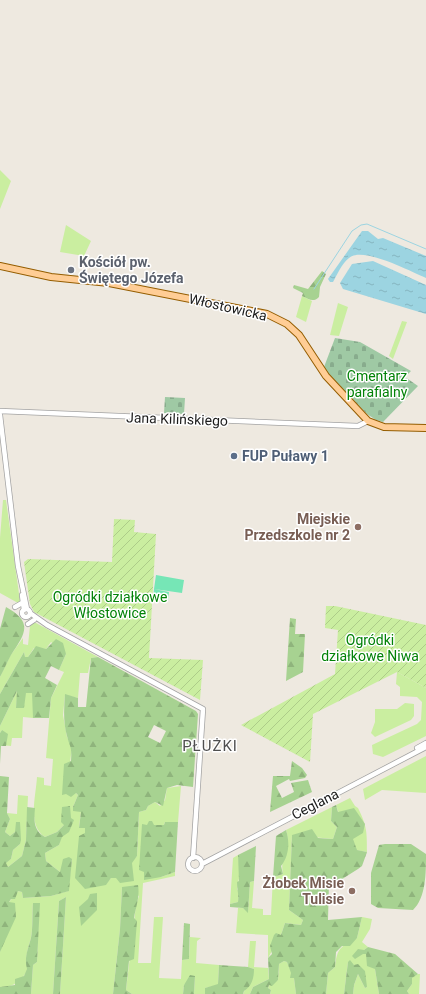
<svg xmlns="http://www.w3.org/2000/svg" width="426" height="994" viewBox="0 0 426 994" font-family="Roboto,sans-serif">
<style>
.grass{fill:#caeea0}
.forest{fill:url(#forest-firs);fill-rule:evenodd}
.cemetery{fill:url(#cemetery-stones)}
.garden{fill:url(#garden-furrows)}
.pitch{fill:#76e6b6}
.water{fill:url(#water-ripples)}
.lines{fill:none;stroke-linecap:round;stroke-linejoin:round}
.stream{stroke:#9cd4e1;stroke-width:1}
.minor-casing{stroke:#a3a3a3;stroke-width:6}
.major-casing{stroke:#945d00;stroke-width:8}
.minor{stroke:#fff;stroke-width:4.5}
.major{stroke:#ffcd95;stroke-width:6}
.worship-dot{fill:#6b7280;stroke:#fff;stroke-width:1.5}
.service-dot{fill:#5c6f8a;stroke:#fff;stroke-width:1.5}
.education-dot{fill:#8d6e63;stroke:#fff;stroke-width:1.5}
.labels{text-anchor:middle;stroke-width:3;stroke-linejoin:round;paint-order:stroke}
.worship-label{font-size:14px;font-weight:bold;fill:#5b616d;stroke:#fff;text-anchor:start}
.street-label{font-size:14px;fill:#1c1c1c;stroke:#fff}
.park-label{font-size:14px;fill:#028207;stroke:#fff}
.service-label{font-size:14px;font-weight:bold;fill:#4e5e75;stroke:#fff;text-anchor:start}
.education-label{font-size:14px;font-weight:bold;fill:#785e54;stroke:#fff;text-anchor:end}
.neighbourhood-label{font-size:15px;letter-spacing:1px;fill:#4f4f4f;stroke:#fff}
</style>
<defs>
<pattern id="forest-firs" width="22" height="20" patternUnits="userSpaceOnUse"><rect width="22" height="20" fill="#a7d291"/><path d="M5 1l3.5 6h-7zM16 11l3.5 6h-7z" fill="#8fb47c"/></pattern>
<pattern id="cemetery-stones" width="16" height="16" patternUnits="userSpaceOnUse"><rect width="16" height="16" fill="#9fc9a4"/><path d="M2 7V4a2 2 0 0 1 4 0v3zM10 15v-3a2 2 0 0 1 4 0v3z" fill="#88ac8d"/></pattern>
<pattern id="garden-furrows" width="10" height="10" patternUnits="userSpaceOnUse"><rect width="10" height="10" fill="#caeea0"/><path d="M-1 1l2-2M0 10L10 0M9 11l2-2" fill="none" stroke="#adcc89"/></pattern>
<pattern id="water-ripples" width="26" height="14" patternUnits="userSpaceOnUse"><rect width="26" height="14" fill="#9cd4e1"/><path d="M2 4q2-2 4 0t4 0M15 11q2-2 4 0t4 0" fill="none" stroke="#86b5c0"/></pattern>
</defs>
<rect width="100%" height="100%" fill="#eee9e0"/>
<!-- grass -->
<path class="grass" d="M0 170 11 181 0 209Z
M66 225 91 241 84 256 60 252Z
M302 296 312 301 306 322 296 317Z
M338 303 348 307 339 336 330 335Z
M402 321 407 322 393 359 389 356Z
M3 500H6L20 601 18 603 0 593V538Z
M33 623H36L98 657 91 658 88 673H80L78 698 65 695 63 715 67 737 72 747 66 794 76 793 78 795 73 807 81 812 79 827 85 828V834L105 885 111 878H116L137 856 139 812 146 810 148 806 155 802 160 806 165 800 167 788 181 786 178 822H165L164 825H142L161 877 175 872V876L143 883 138 963H151L154 917H163L159 978 181 979 182 960 189 959 190 937 201 938 197 941 196 963 219 965 218 985 205 988V994H194L195 976 184 985 183 994H132L126 990 136 905 139 896 122 887 120 929 113 994H60L66 897 59 901 53 994H31L33 965 37 962 39 903H33C32 913 33 929 31 938 28 949 24 958 28 969 22 981 13 988 0 987V952L9 902 18 891 22 892 23 898 51 896 68 891 72 859 60 872 46 861 45 853 59 845 64 825 57 832 45 837C27 826 36 796 37 777L44 778V785L51 786 53 759 46 758 51 698 64 672 59 670 66 654 51 642 46 649 34 648 28 657H25L24 652 0 694V677L10 656 23 638V644L28 645 30 626Z
M397 672 426 688V736L383 757 373 754 372 745 417 724 421 720 422 702 417 697 400 696V687L396 684Z
M18 689 16 708 26 693H33V718L23 717 22 738H12L11 746 1 745 2 730 0 733V726Z
M405 703 414 704V716L411 720 375 737 371 733 375 722V709H397Z
M426 756V793L382 790 365 800 363 789Z
M18 795 28 796 26 840 22 856 8 867 5 863 11 859 13 850 20 844 15 832 10 836 5 832 10 819 7 813 17 814Z
M350 798 355 806 358 808C367 826 367 832 367 852L356 850C352 834 340 821 336 805Z
M332 807 331 821 337 827 333 839 292 835 289 910 303 920 301 925 285 923 281 935 268 958V935L236 933 238 908H243L248 912 250 882 254 881 252 908 263 909V915H271L273 877 283 874C279 856 292 848 286 830Z
M238 855 240 873 237 889 239 892 238 902 230 904 233 858Z
M362 917 372 919 370 929 362 942 368 947 364 950 363 954H366L375 969 379 994H353L354 985 358 974 365 988 367 987 354 965 348 962 344 994H326L328 973 335 967C337 948 340 947 357 938Z
M250 941H256L254 967 268 968 269 979 253 987 250 994H243L254 969 248 967Z
M284 961 287 962 294 978 296 994H270L271 990 268 988 269 985 278 980 279 964Z
M418 974H420L419 994H409L407 991 412 984 411 978Z"/>
<!-- forest -->
<path class="forest" d="M322 271 326 274 320 287 319 297C313 303 309 299 302 296L303 293 293 288 294 285 308 289Z
M6 607C33 622 26 633 11 655 7 662 4 670 0 677V629Z
M290 618 296 619 295 634H305L303 672 286 681Z
M56 639 63 643 66 654 59 670 51 666 45 678 57 685 51 698 49 718H33L32 693H26L24 708H16L17 691 0 726V694L24 652 25 657H28L36 646 46 649Z
M98 657 196 711 198 714 193 787 177 785 167 788 163 806 155 802 148 806 146 810 139 812 137 856 132 863 134 881 120 883 116 878H111L106 885 85 889 75 878 79 836 85 833V828H79L81 812 73 811V807L78 795 76 793 71 797 66 794 62 795 64 764 71 761C72 746 70 748 67 736 63 722 64 708 65 694L78 698V707H86L91 658ZM154 725 166 731 160 743 148 737Z
M2 730 8 734 6 746H1L0 764V733Z
M292 761 302 768 307 775 305 778 290 781 289 779 276 786 282 798 294 792 291 783 308 780 312 792 270 812 273 776H290Z
M0 776 9 777 7 813 10 819 5 832 10 836 15 832 16 822H20L21 840 20 844 13 850 11 859 6 863 8 867 22 856 26 840 27 807 35 808C34 820 33 830 45 837L57 832 64 825 61 822 62 807 70 806 71 818 74 820 69 832 62 837 59 845 45 853 46 861 60 872 63 859 69 857 72 859 69 891 51 896 23 898 22 892 18 891 15 899H11L9 902 15 903 16 917 0 952Z
M336 805 338 812 354 808 365 824 363 833 353 839 357 850 367 852 362 866 358 869 339 881 329 882 328 920 362 917 357 938 350 946H342L336 952 335 967 328 973 326 994H296L294 978H290L291 973 287 962 284 961 279 964 278 980 272 986 269 985 268 988 271 990 270 994H250L253 987 269 979 268 958 272 954 270 946 274 935 276 933 281 935 285 923 301 925 303 920 289 910 292 835 312 829 318 838 333 839 337 827 331 821 332 807Z
M149 821H152L154 825H164L165 822H178L175 872 161 877 144 880V872L139 870 142 824 147 825Z
M286 830C290 842 289 856 281 866L283 874 273 877 276 836Z
M385 844H411L426 854C426 873 426 898 413 910L378 908 371 904V873L379 845Z
M256 846 254 881 250 882 248 913 243 908 230 907V904L238 902C239 894 237 890 237 882L239 881 238 855Z
M138 885C140 897 136 906 134 918L137 921 134 959 129 961 126 990 132 994H113L120 929 122 887Z
M97 893V910L81 926 79 907 88 899 90 894Z
M66 897 60 994H53L59 901Z
M33 903H40L37 962 33 965 31 994H0V987L15 985V979L24 976 27 969C24 958 28 949 31 938 33 929 32 913 33 903Z
M184 923 190 924 189 959 182 960Z
M368 947 395 954 418 974 412 978V984L407 991 409 994H379L375 969 367 966 366 954H363L355 959 352 956 358 949 364 950Z
M350 960 354 965 358 964 365 971 367 987 365 988 358 974 354 985 353 994H344L348 962Z
M219 965 248 967 254 969C254 978 252 986 244 991L243 994H205V988L218 984Z
M190 975 195 976 194 994H183L184 985Z"/>
<!-- cemetery -->
<path class="cemetery" d="M335 338 360 342 411 371 405 377 418 386 383 422 376 420 367 414 326 371 324 367Z
M165 397 185 398 184 414 164 413Z"/>
<!-- garden -->
<path class="garden" d="M114 519 135 520 134 532 156 534 149 658 203 660 200 700 34 612 30 604 24 562 28 559 112 562Z
M326 606H335L426 625V688L397 672 313 714 310 762 241 725 335 674 338 630 325 628Z"/>
<!-- pitch -->
<path class="pitch" d="M156 575 184 580 182 593 154 589Z
M154 589 169 592 168 601 153 599Z"/>
<!-- water -->
<path class="water" d="M362 231H368L378 239 383 238 426 256V278C411 272 363 246 349 258 342 263 337 275 333 282H330L328 279Z
M373 261 426 285V314L343 289 340 283 352 264Z"/>
<g class="lines">
<!-- stream -->
<path class="stream" d="M314 289 352 231 361 225 367 224 426 249"/>
<!-- minor casing -->
<g class="minor-casing">
<path id="minor" d="M0 411 358 426 368 421
M0 415 18 566 27 609
M22 595 24 610
M15 607 22 603
M22 613a4 4 0 1 1 8 0a4 4 0 1 1-8 0Z
M30 613 47 625 203 709 193 858
M28 624 34 620
M417 748 426 743
M188 864a7 7 0 1 1 14 0a7 7 0 1 1-14 0Z
M202 864 426 747"/>
</g>
<!-- major casing -->
<g class="major-casing">
<path id="major" d="M0 266 51 277 109 283 267 314 287 324 299 335 326 376 368 421 384 427 426 428"/>
</g>
<!-- minor -->
<use href="#minor" class="minor"/>
<!-- major -->
<use href="#major" class="major"/>
</g>
<!-- markers -->
<circle class="worship-dot" cx="71" cy="270" r="4"/>
<circle class="service-dot" cx="234" cy="456" r="4"/>
<g class="education-dot">
<circle cx="358" cy="527" r="4"/>
<circle cx="352" cy="891" r="4"/>
</g>
<g class="labels">
<!-- worship labels -->
<g class="worship-label">
<text x="79" y="267">Kościół pw.<tspan x="79" dy="16">Świętego Józefa</tspan></text>
</g>
<!-- street labels -->
<g class="street-label">
<text transform="translate(228 307) rotate(13)" y="5">Włostowicka</text>
<text transform="translate(177 419) rotate(2)" y="5">Jana Kilińskiego</text>
<text transform="translate(315 804) rotate(-27)" y="5">Ceglana</text>
</g>
<!-- park labels -->
<g class="park-label">
<text x="377" y="381">Cmentarz<tspan x="377" dy="16">parafialny</tspan></text>
<text x="110" y="602">Ogródki działkowe<tspan x="110" dy="16">Włostowice</tspan></text>
<text x="370" y="645">Ogródki<tspan x="370" dy="16">działkowe Niwa</tspan></text>
</g>
<!-- service labels -->
<g class="service-label">
<text x="242" y="461">FUP Puławy 1</text>
</g>
<!-- education labels -->
<g class="education-label">
<text x="350" y="524">Miejskie<tspan x="350" dy="16">Przedszkole nr 2</tspan></text>
<text x="344" y="888">Żłobek Misie<tspan x="344" dy="16">Tulisie</tspan></text>
</g>
<!-- neighbourhood labels -->
<g class="neighbourhood-label">
<text x="210" y="751">PŁUŻKI</text>
</g>
</g>
</svg>
